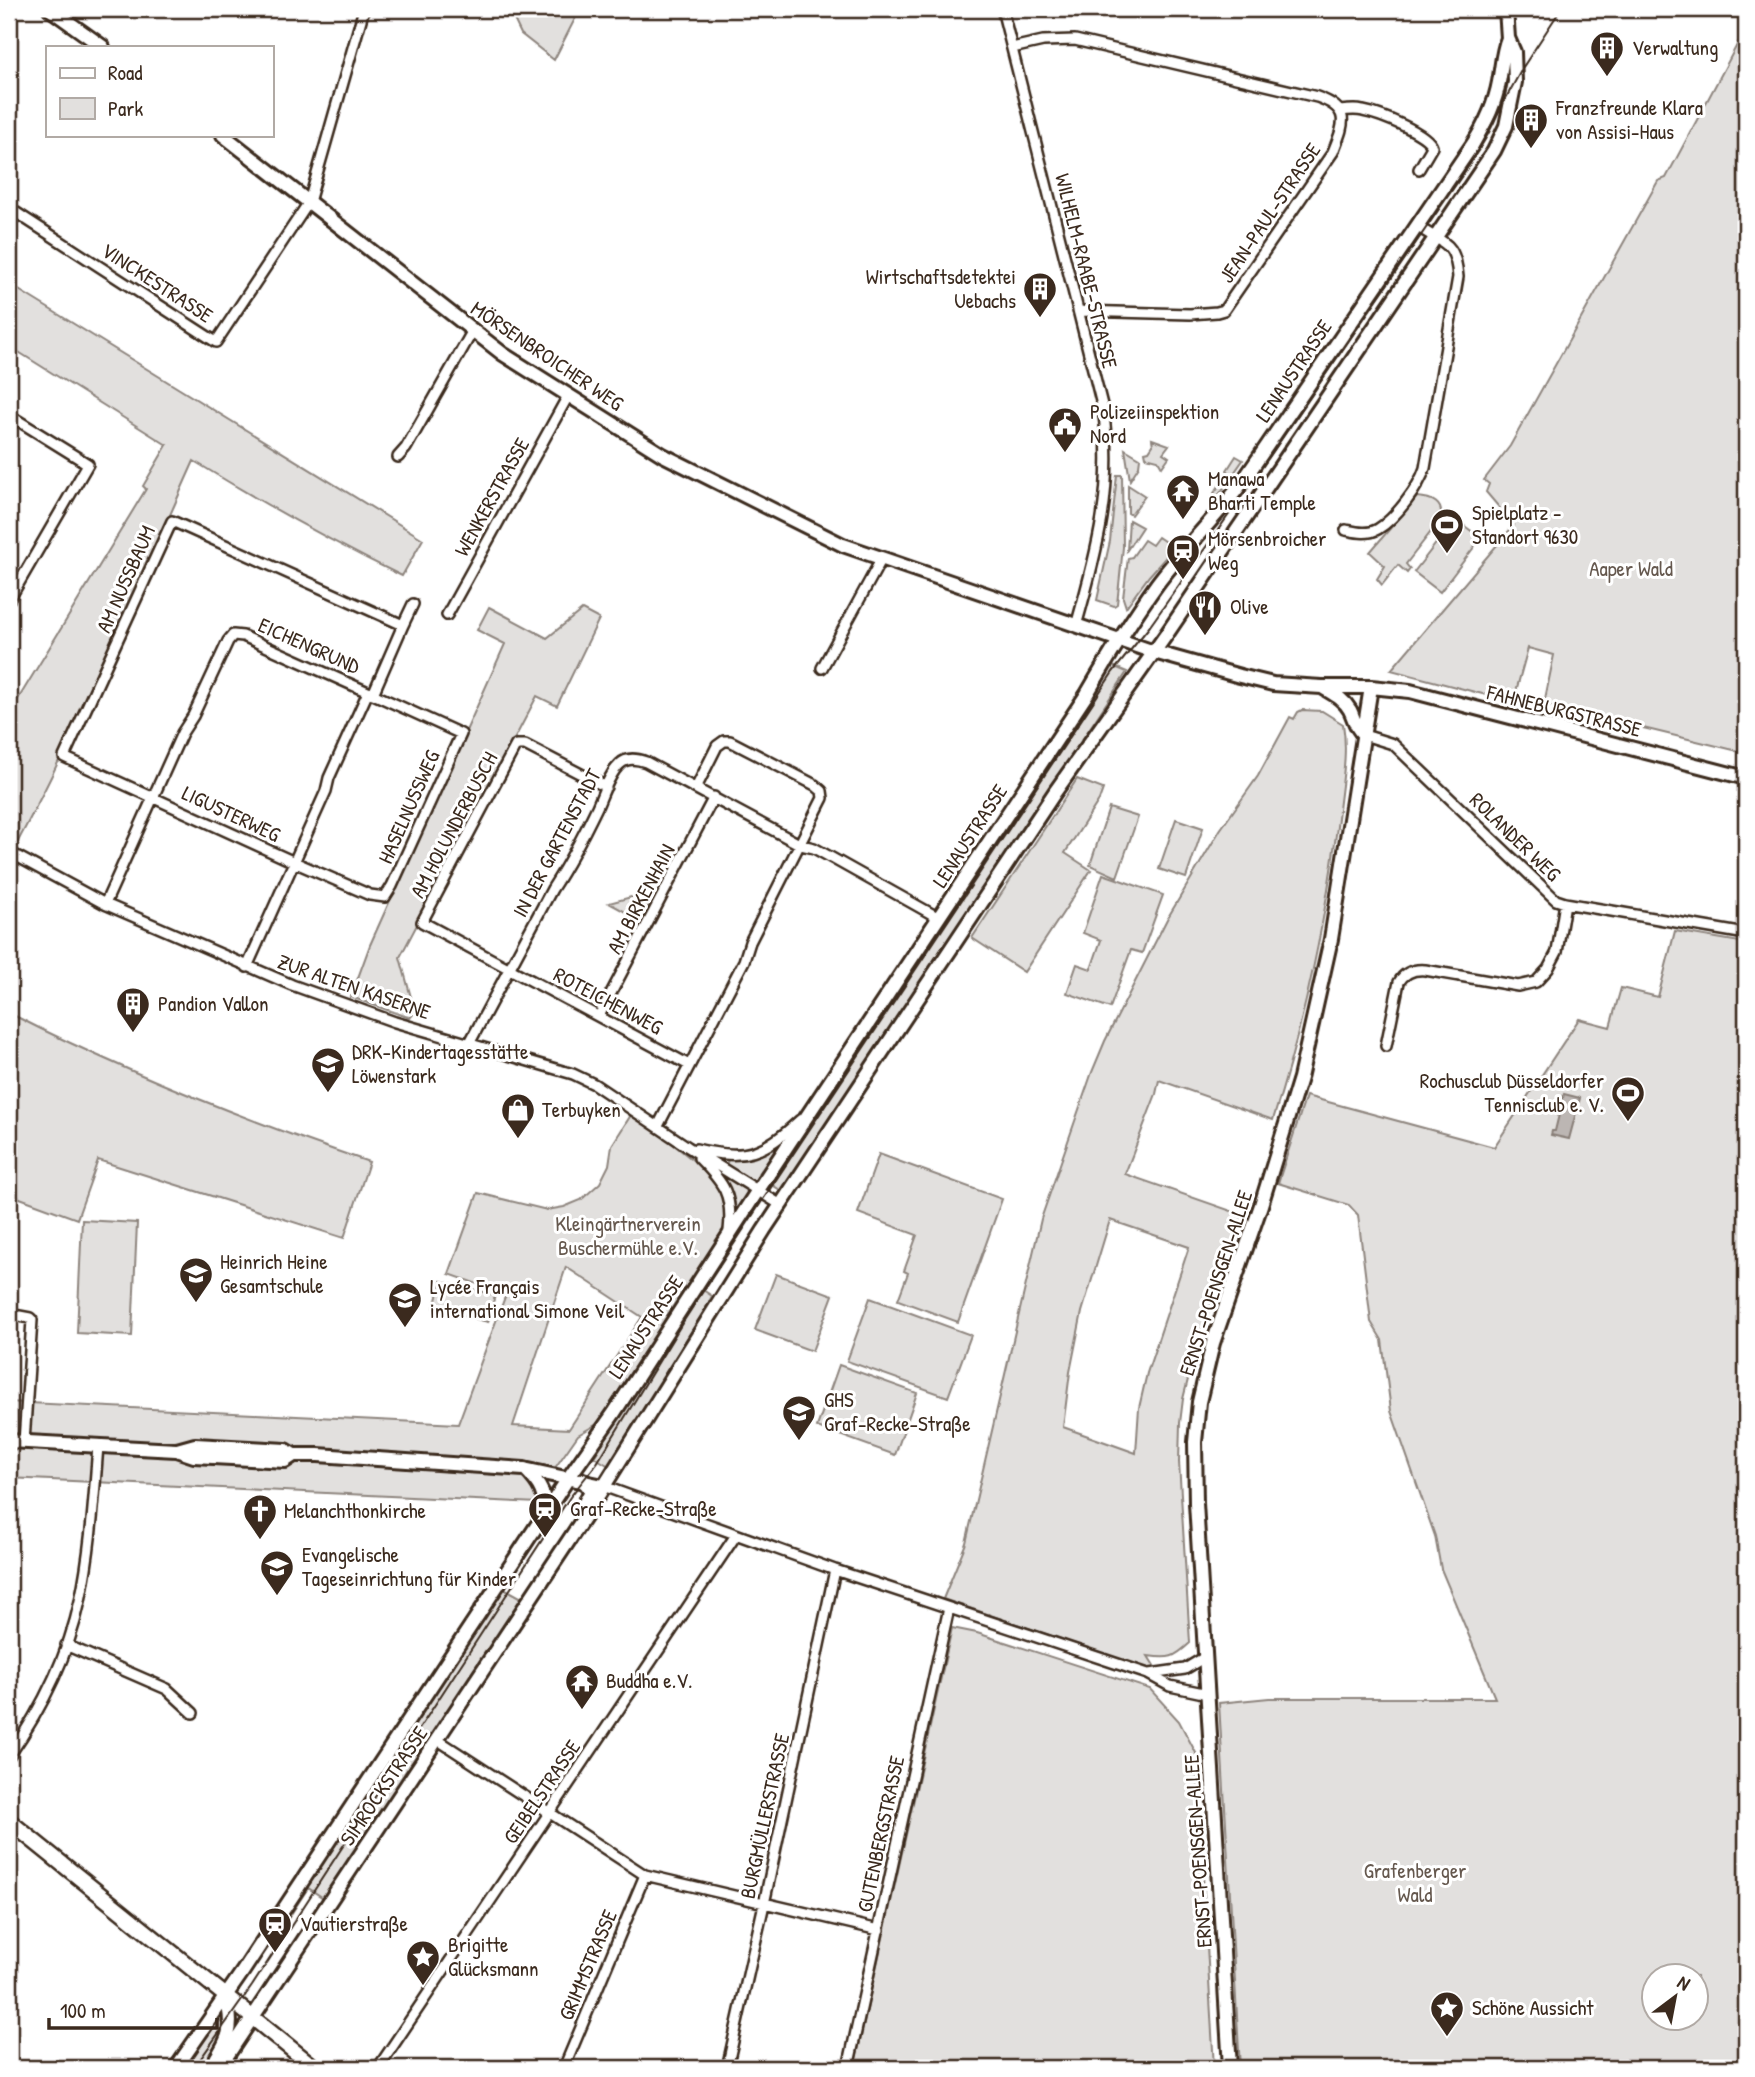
<svg xmlns="http://www.w3.org/2000/svg" width="1755" height="2077" viewBox="0 0 1755 2077" font-family="'Patrick Hand',sans-serif">
<style>
.green{fill:#e2e0de;stroke:#8e857e;stroke-width:2;fill-rule:evenodd}
.water{fill:#bcb6b3;stroke:#887e77;stroke-width:2}
.lines{fill:none;stroke-linecap:round;stroke-linejoin:round}
.minor-casing{stroke:#3b2a1e;stroke-width:14}
.tertiary-casing{stroke:#3b2a1e;stroke-width:18}
.secondary-casing{stroke:#3b2a1e;stroke-width:18}
.primary-casing{stroke:#3b2a1e;stroke-width:19}
.minor{stroke:#fff;stroke-width:9}
.tertiary{stroke:#fff;stroke-width:12}
.secondary{stroke:#fff;stroke-width:12}
.primary{stroke:#fff;stroke-width:14}
.tram{stroke:#3b2a1e;stroke-width:2}
.labels{text-anchor:middle;stroke-width:6;stroke-linejoin:round;paint-order:stroke}
.poi-label{font-size:21px;fill:#3b2a1e;stroke:#fff;text-anchor:start}
.street-label{font-size:21px;fill:#3b2a1e;stroke:#fff}
.park-label{font-size:21px;fill:#65584e;stroke:#fff}
</style>
<rect width="100%" height="100%" fill="#fff"/>
<filter id="ink" filterUnits="userSpaceOnUse"><feTurbulence type="fractalNoise" baseFrequency=".0143" numOctaves="2"/><feDisplacementMap in="SourceGraphic" scale="14" xChannelSelector="R" yChannelSelector="G"/><feConvolveMatrix kernelMatrix="1 2 1 2 8 2 1 2 1" color-interpolation-filters="sRGB"/></filter>
<g filter="url(#ink)">
<!-- green -->
<path class="green" d="M509 9H580L554 60 521 34Z
M1746 28V753L1544 704 1554 655 1528 648 1513 702 1391 670 1514 525 1486 492 1489 484 1484 480 1510 446 1658 181 1666 178Z
M9 284 423 539 402 576C330 541 262 503 194 461 136 590 82 722 15 847L9 843V714L146 489 143 486 167 445 9 346Z
M1152 439 1169 445 1163 453 1169 457 1162 467 1158 460 1146 457 1145 452 1149 451 1153 445Z
M1125 449 1140 458 1139 466 1130 480Z
M1236 456 1243 460 1218 496 1214 493 1229 472 1227 470Z
M1117 475H1122L1123 547 1117 604 1114 606 1097 600 1110 541Z
M1128 485 1145 496 1131 515 1128 513Z
M1417 497C1432 498 1445 503 1440 520L1406 564 1410 569 1407 573 1398 565 1382 585 1377 579 1385 566 1370 552Z
M1455 519 1481 538 1440 592 1414 572Z
M1129 520 1142 527 1127 550Z
M1158 537 1174 548 1149 576 1126 607 1123 598 1128 558 1132 557 1144 540 1152 545Z
M489 607 547 638 582 610 599 619 557 706 537 696 400 957 415 1012 410 1018 351 997 370 945 505 644 477 630Z
M1110 665 1127 672 784 1190 782 1191 769 1183Z
M1302 710 1322 711 1343 724C1348 752 1342 782 1339 810 1327 915 1305 1019 1273 1120L1159 1080 1156 1094 1125 1174 1243 1215 1197 1344 1183 1399 1180 1423 1179 1462 1190 1643C1174 1658 1170 1659 1148 1656L1158 1672 943 1599 966 1543 1041 1219 1092 1072 1105 1041 1167 919 1220 830 1258 776 1290 717 1294 719 1298 712ZM1110 1220 1189 1247 1147 1373 1139 1408 1136 1453 1063 1427 1070 1372 1082 1312Z
M1077 779 1103 789 1099 800 1065 853 1091 870 1024 972 972 938Z
M1109 808 1138 817 1117 877 1090 865Z
M1176 819 1203 828 1186 878 1159 869Z
M1103 874 1163 895 1142 953 1131 950 1110 1008 1067 993 1077 964 1091 969 1101 940 1083 933Z
M631 897 648 906 640 920 609 903Z
M1675 931 1746 943V2068H1240L1219 1703 1269 1698H1495L1441 1569 1435 1536 1391 1411 1382 1340 1371 1322 1358 1215 1349 1205 1278 1183 1306 1096 1494 1147 1579 1019 1610 1027 1621 988 1658 997ZM1654 1976H1696V2018H1654Z
M9 1013C125 1072 245 1120 369 1162L344 1238 98 1160 77 1219 9 1194Z
M631 1115 658 1132 715 1178 727 1201V1226L597 1424 578 1435 541 1488 539 1503 9 1478V1402L458 1424 506 1294 449 1274 478 1193 547 1210 564 1207 581 1200 600 1183 609 1165 612 1145ZM566 1267 642 1317 569 1429 513 1426Z
M783 1143 759 1182 750 1181 726 1165 728 1160 743 1158Z
M879 1154 1002 1199 958 1322 898 1300 908 1273 904 1271 917 1235 858 1213Z
M722 1173C752 1188 753 1188 736 1217L735 1203Z
M82 1220 137 1223 132 1336 77 1333Z
M776 1274 833 1295 812 1351 755 1330Z
M441 1281 495 1295 488 1322 434 1308Z
M700 1288 712 1296 707 1306 609 1466 594 1457Z
M870 1298 971 1335 948 1397 847 1361Z
M839 1365 917 1393 895 1455 817 1427Z
M502 1587 522 1598 519 1604 325 1899 308 1888 284 1925 303 1887Z
M952 1628 977 1633 1150 1689 1179 1721 1196 1753 1214 2068H854Z
M217 2018 227 2029 206 2068H183Z"/>
<!-- water -->
<path class="water" d="M1564 1094 1580 1098 1569 1139 1551 1135 1552 1131H1555Z"/>
<g class="lines">
<!-- minor casing -->
<g class="minor-casing">
<path id="minor" d="M1002 9 1103 409C1115 486 1097 552 1076 626
M1012 48 1043 41 1075 40 1317 97C1352 109 1344 124 1333 152L1224 310 1217 312 1190 314 1078 311
M1340 111C1348 110 1356 109 1363 111 1379 114 1428 133 1432 147L1419 169
M9 208 216 342 309 202 364 9
M9 415 88 464 9 600
M398 457 406 448 472 332
M1346 530C1356 532 1368 535 1378 529 1396 518 1419 487 1425 468L1458 277C1455 240 1444 245 1417 226
M447 615 568 396
M403 625 413 604
M822 668 881 560
M368 692 373 694 461 734 392 886 385 897 370 895 294 862 64 757 172 521 403 625 373 694
M1364 735 1393 744 1556 900 1565 903 1746 934
M606 787 525 745H516L422 922 689 1065
M9 852 105 904 292 985 395 1022 573 1074 594 1084 688 1147 781 1205
M105 904 182 733 193 716 228 641 233 635 243 636 368 692 329 778 326 791 247 967
M599 1016 714 797
M469 1044 552 889C569 863 583 836 597 807 603 794 609 774 620 764 627 757 638 759 646 762L801 845 814 848 939 918
M1386 1046 1399 982C1405 972 1414 969 1425 970L1518 986 1536 982 1548 969 1557 952 1565 903
M658 1126 744 961 750 942 823 798 822 791 815 785 730 741H724L717 746 696 788
M696 1149C746 1161 763 1154 800 1120
M699 1158C724 1183 733 1195 729 1231
M9 1314 30 1318 32 1320 24 1442
M603 1486 835 1570 1148 1674 1170 1686 1208 1694
M66 1645 167 1689 193 1713
M1150 1674 1185 1669 1205 1657
M438 1740 645 1875 879 1930
M9 1756C41 1710 68 1656 80 1601 91 1550 94 1497 98 1446
M378 2068 736 1535
M564 2068 645 1875
M727 2068 764 1904 835 1570
M848 2068 949 1608"/>
</g>
<!-- tertiary casing -->
<g class="tertiary-casing">
<path id="tertiary" d="M50 9 103 47
M223 135 503 354 663 455 843 545 1154 652 1240 676 1273 684 1322 687H1371L1410 691 1746 778
M1322 687C1333 694 1343 698 1350 710 1355 720 1355 727 1364 735
M9 1441 176 1450 194 1456 285 1461 294 1455H318L524 1469 603 1486
M177 1450 195 1445 286 1450 294 1455
M525 1469C539 1483 549 1497 542 1517
M1230 2068 1196 1503 1195 1442 1199 1402 1213 1343 1261 1205 1300 1078 1331 939 1371 687"/>
</g>
<!-- secondary casing -->
<g class="secondary-casing">
<path id="secondary" d="M583 1480 591 1491 584 1504
M176 2068 243 1971 569 1477 614 1413 758 1190 1087 694C1109 656 1132 619 1157 584 1183 549 1215 519 1241 484L1473 144C1485 125 1495 104 1499 82 1502 67 1502 53 1508 38
M210 2068C228 2041 236 2028 225 1995
M219 2068 591 1507 764 1230 1055 792 1166 635 1494 151 1506 126 1515 82 1514 52 1508 38 1506 9"/>
</g>
<!-- primary casing -->
<g class="primary-casing">
<path id="primary" d="M9 1821 315 2068"/>
</g>
<!-- minor -->
<use href="#minor" class="minor"/>
<!-- tertiary -->
<use href="#tertiary" class="tertiary"/>
<!-- secondary -->
<use href="#secondary" class="secondary"/>
<!-- primary -->
<use href="#primary" class="primary"/>
<!-- tram -->
<path class="tram" d="M194 2068 252 1986 570 1497 597 1463 681 1325 766 1195 1113 672 1150 626 1247 489 1470 164 1523 67 1561 9"/>
</g>
</g>
<!-- icons -->
<defs>
<g id="building-pin" transform="scale(1.75)"><path d="M0 17L-7.5 6A9.5 9.5 0 1 1 7.5 6Z" fill="#3b2a1e" stroke="#fff"/><path d="M-4-6H4V6H1V3H-1V6H-4ZM-2.5-4.3h1.7v1.8h-1.7ZM.8-4.3h1.7v1.8H.8ZM-2.5-1h1.7V.8h-1.7ZM.8-1h1.7V.8H.8Z" fill="#fff"/></g>
<g id="civic-pin" transform="scale(1.75)"><path d="M0 17L-7.5 6A9.5 9.5 0 1 1 7.5 6Z" fill="#3b2a1e" stroke="#fff"/><path d="M-.6-6.5H3V-4.5H.6V-3L4-1V1h2V6H-6V1h2V-1L-.6-3ZM-1.2 2.5V6h2.4V2.5Z" fill="#fff"/></g>
<g id="temple-pin" transform="scale(1.75)"><path d="M0 17L-7.5 6A9.5 9.5 0 1 1 7.5 6Z" fill="#3b2a1e" stroke="#fff"/><path d="M0-6L5-2H3V0L6.5 2.5H4V6H1.5V3h-3V6H-4V2.5H-6.5L-3 0V-2H-5Z" fill="#fff"/></g>
<g id="stadium-pin" transform="scale(1.75)"><path d="M0 17L-7.5 6A9.5 9.5 0 1 1 7.5 6Z" fill="#3b2a1e" stroke="#fff"/><path d="M0-5a6.5 5 0 1 0 0 10a6.5 5 0 1 0 0-10ZM-3.5-1.8h7v3.6h-7Z" fill="#fff"/></g>
<g id="station-pin" transform="scale(1.75)"><path d="M0 17L-7.5 6A9.5 9.5 0 1 1 7.5 6Z" fill="#3b2a1e" stroke="#fff"/><path d="M-3-6H3Q5-6 5-4V2Q5 4 3 4L4.5 6H3L1.5 4h-3L-3 6H-4.5L-3 4Q-5 4-5 2V-4Q-5-6-3-6ZM-3.5-4v3h7v-3ZM-3.5 1v1.5H-2V1ZM2 1v1.5H3.5V1Z" fill="#fff"/></g>
<g id="restaurant-pin" transform="scale(1.75)"><path d="M0 17L-7.5 6A9.5 9.5 0 1 1 7.5 6Z" fill="#3b2a1e" stroke="#fff"/><path d="M-5-6h1v4h1v-4h1v4h1v-4h1v5L-1.5 .5V6h-2V.5L-5-1ZM5-6V6H3V1.5H1.5Q1.5-4 5-6Z" fill="#fff"/></g>
<g id="school-pin" transform="scale(1.75)"><path d="M0 17L-7.5 6A9.5 9.5 0 1 1 7.5 6Z" fill="#3b2a1e" stroke="#fff"/><path d="M0-5L7-2L0 1L-7-2ZM-4 1L0 2.5L4 1V4Q0 6-4 4Z" fill="#fff"/></g>
<g id="shop-pin" transform="scale(1.75)"><path d="M0 17L-7.5 6A9.5 9.5 0 1 1 7.5 6Z" fill="#3b2a1e" stroke="#fff"/><path d="M-5-2.5h2.3a2.7 3.5 0 0 1 5.4 0H5L5.5 6h-11ZM-1.5-2.5h3a1.5 2.3 0 0 0-3 0Z" fill="#fff"/></g>
<g id="church-pin" transform="scale(1.75)"><path d="M0 17L-7.5 6A9.5 9.5 0 1 1 7.5 6Z" fill="#3b2a1e" stroke="#fff"/><path d="M-1.2-6h2.4v3.5h3.3v2.4h-3.3V6h-2.4V-.1h-3.3v-2.4h3.3Z" fill="#fff"/></g>
<g id="sight-pin" transform="scale(1.75)"><path d="M0 17L-7.5 6A9.5 9.5 0 1 1 7.5 6Z" fill="#3b2a1e" stroke="#fff"/><path d="M0-6L1.8-2.2L6-1.7L2.9 1.2L3.7 5.4L0 3.3L-3.7 5.4L-2.9 1.2L-6-1.7L-1.8-2.2Z" fill="#fff"/></g>
</defs>
<g fill-rule="evenodd">
<use href="#building-pin" x="1607" y="48"/>
<use href="#building-pin" x="1531" y="120"/>
<use href="#building-pin" x="1040" y="289"/>
<use href="#civic-pin" x="1065" y="424"/>
<use href="#temple-pin" x="1183" y="491"/>
<use href="#stadium-pin" x="1447" y="525"/>
<use href="#station-pin" x="1183" y="551"/>
<use href="#restaurant-pin" x="1205" y="607"/>
<use href="#building-pin" x="133" y="1004"/>
<use href="#school-pin" x="328" y="1064"/>
<use href="#stadium-pin" x="1628" y="1093"/>
<use href="#shop-pin" x="518" y="1110"/>
<use href="#school-pin" x="196" y="1274"/>
<use href="#school-pin" x="405" y="1299"/>
<use href="#school-pin" x="799" y="1412"/>
<use href="#station-pin" x="545" y="1509"/>
<use href="#church-pin" x="260" y="1511"/>
<use href="#school-pin" x="277" y="1567"/>
<use href="#temple-pin" x="582" y="1681"/>
<use href="#station-pin" x="275" y="1924"/>
<use href="#sight-pin" x="423" y="1957"/>
<use href="#sight-pin" x="1447" y="2008"/>
</g>
<g class="labels">
<!-- poi labels -->
<g class="poi-label">
<text x="1632" y="55">Verwaltung</text>
<text x="1556" y="115">Franzfreunde Klara<tspan x="1556" dy="24">von Assisi-Haus</tspan></text>
<text x="1016" y="284" text-anchor="end">Wirtschaftsdetektei<tspan x="1016" dy="24">Uebachs</tspan></text>
<text x="1090" y="419">Polizeiinspektion<tspan x="1090" dy="24">Nord</tspan></text>
<text x="1208" y="486">Manawa<tspan x="1208" dy="24">Bharti Temple</tspan></text>
<text x="1472" y="520">Spielplatz -<tspan x="1472" dy="24">Standort 9630</tspan></text>
<text x="1208" y="546">Mörsenbroicher<tspan x="1208" dy="24">Weg</tspan></text>
<text x="1230" y="614">Olive</text>
<text x="158" y="1011">Pandion Vallon</text>
<text x="352" y="1059">DRK-Kindertagesstätte<tspan x="352" dy="24">Löwenstark</tspan></text>
<text x="1604" y="1088" text-anchor="end">Rochusclub Düsseldorfer<tspan x="1604" dy="24">Tennisclub e. V.</tspan></text>
<text x="542" y="1117">Terbuyken</text>
<text x="220" y="1269">Heinrich Heine<tspan x="220" dy="24">Gesamtschule</tspan></text>
<text x="430" y="1294">Lycée Français<tspan x="430" dy="24">international Simone Veil</tspan></text>
<text x="824" y="1407">GHS<tspan x="824" dy="24">Graf-Recke-Straße</tspan></text>
<text x="570" y="1516">Graf-Recke-Straße</text>
<text x="284" y="1518">Melanchthonkirche</text>
<text x="302" y="1562">Evangelische<tspan x="302" dy="24">Tageseinrichtung für Kinder</tspan></text>
<text x="606" y="1688">Buddha e.V.</text>
<text x="300" y="1931">Vautierstraße</text>
<text x="448" y="1952">Brigitte<tspan x="448" dy="24">Glücksmann</tspan></text>
<text x="1472" y="2015">Schöne Aussicht</text>
</g>
<!-- street labels -->
<g class="street-label">
<text transform="translate(1270 213) rotate(-56)" y="7">JEAN-PAUL-STRASSE</text>
<text transform="translate(1086 271) rotate(76)" y="7">WILHELM-RAABE-STRASSE</text>
<text transform="translate(157 283) rotate(33)" y="7">VINCKESTRASSE</text>
<text transform="translate(547 356) rotate(34)" y="7">MÖRSENBROICHER WEG</text>
<text transform="translate(1294 371) rotate(-56)" y="7">LENAUSTRASSE</text>
<text transform="translate(492 497) rotate(-61)" y="7">WENKERSTRASSE</text>
<text transform="translate(126 579) rotate(-66)" y="7">AM NUSSBAUM</text>
<text transform="translate(309 646) rotate(24)" y="7">EICHENGRUND</text>
<text transform="translate(1564 711) rotate(14)" y="7">FAHNEBURGSTRASSE</text>
<text transform="translate(409 807) rotate(-66)" y="7">HASELNUSSWEG</text>
<text transform="translate(231 814) rotate(25)" y="7">LIGUSTERWEG</text>
<text transform="translate(454 825) rotate(-62)" y="7">AM HOLUNDERBUSCH</text>
<text transform="translate(970 836) rotate(-57)" y="7">LENAUSTRASSE</text>
<text transform="translate(1515 837) rotate(44)" y="7">ROLANDER WEG</text>
<text transform="translate(557 843) rotate(-62)" y="7">IN DER GARTENSTADT</text>
<text transform="translate(641 899) rotate(-62)" y="7">AM BIRKENHAIN</text>
<text transform="translate(354 987) rotate(19)" y="7">ZUR ALTEN KASERNE</text>
<text transform="translate(608 1001) rotate(28)" y="7">ROTEICHENWEG</text>
<text transform="translate(1216 1283) rotate(-72)" y="7">ERNST-POENSGEN-ALLEE</text>
<text transform="translate(646 1327) rotate(-57)" y="7">LENAUSTRASSE</text>
<text transform="translate(384 1786) rotate(-56)" y="7">SIMROCKSTRASSE</text>
<text transform="translate(542 1792) rotate(-56)" y="7">GEIBELSTRASSE</text>
<text transform="translate(765 1816) rotate(-78)" y="7">BURGMÜLLERSTRASSE</text>
<text transform="translate(881 1834) rotate(-78)" y="7">GUTENBERGSTRASSE</text>
<text transform="translate(1198 1851) rotate(-94)" y="7">ERNST-POENSGEN-ALLEE</text>
<text transform="translate(588 1965) rotate(-67)" y="7">GRIMMSTRASSE</text>
</g>
<!-- park labels -->
<g class="park-label">
<text x="1631" y="576">Aaper Wald</text>
<text x="628" y="1231">Kleingärtnerverein<tspan x="628" dy="24">Buschermühle e.V.</tspan></text>
<text x="1415" y="1878">Grafenberger<tspan x="1415" dy="24">Wald</tspan></text>
</g>
</g>
<!-- margin -->
<rect width="1755" height="2077" fill="none" stroke="#fff" stroke-width="35"/>
<rect x="18" y="18" width="1720" height="2042" fill="none" stroke="#3b2a1e" stroke-width="2.5" filter="url(#ink)"/>
<!-- legend -->
<rect x="46" y="46" width="228" height="91" fill="#ffffff" stroke="#b1aaa5" stroke-width="2"/>
<rect x="60" y="68" width="35" height="10" fill="#ffffff" stroke="#b1aaa5" stroke-width="2"/>
<text x="108" y="80" font-size="21" fill="#3b2a1e">Road</text>
<rect x="60" y="98" width="35" height="21" fill="#e2e0de" stroke="#b1aaa5" stroke-width="2"/>
<text x="108" y="116" font-size="21" fill="#3b2a1e">Park</text>
<!-- north arrow -->
<g transform="translate(1675 1997) rotate(32)"><circle r="33" fill="#ffffff" stroke="#b1aaa5" stroke-width="2"/>
<path d="M0-5L12 26L0 18L-12 26Z" fill="#3b2a1e"/>
<text y="-10" font-size="19" font-weight="bold" text-anchor="middle" fill="#3b2a1e">N</text>
</g>
<!-- scale -->
<path d="M49 2018v10h168v-10" fill="none" stroke="#3b2a1e" stroke-width="3.5"/>
<text x="60" y="2018" font-size="21" fill="#3b2a1e" stroke="#ffffff" stroke-width="5" paint-order="stroke">100 m</text>
</svg>
